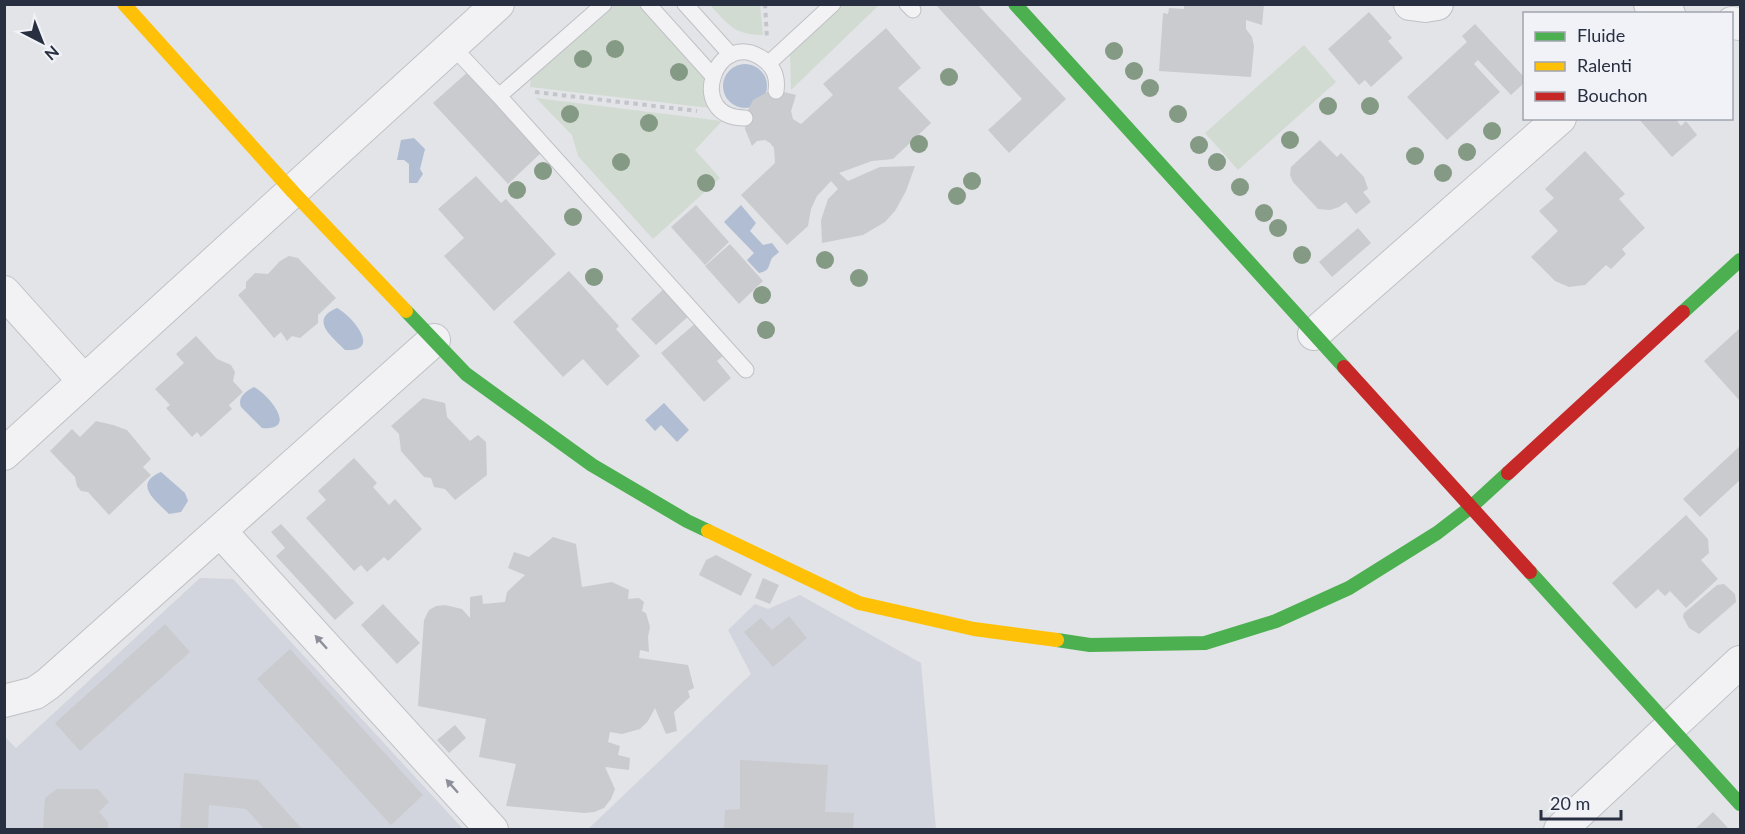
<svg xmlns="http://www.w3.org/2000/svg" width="1745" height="834" viewBox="0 0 1745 834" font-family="Lato,sans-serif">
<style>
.built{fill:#d2d5dd}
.green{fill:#d2dbd2}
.water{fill:#b0bdd3}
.building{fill:#c9cbcf}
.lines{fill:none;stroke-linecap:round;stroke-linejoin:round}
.lane-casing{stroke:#bfc1c5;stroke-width:17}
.street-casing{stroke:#bfc1c5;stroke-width:34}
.path{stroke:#c4c5cb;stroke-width:4;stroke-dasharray:4.5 4.5;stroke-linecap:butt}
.lane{stroke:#f2f2f4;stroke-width:15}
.street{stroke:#f2f2f4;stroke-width:32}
.fast{stroke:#4caf50;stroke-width:14}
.slow{stroke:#ffc107;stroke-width:14}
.jam{stroke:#c62828;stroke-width:14}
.tree{fill:#849a85}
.oneway{fill:#8d909a}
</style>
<rect width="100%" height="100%" fill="#e2e4e7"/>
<!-- built -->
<path class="built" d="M200 578 233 579 463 829H5L4 736 16 748Z
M800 595 921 663 936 829 587 830 751 674 728 630 755 604 768 609Z"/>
<!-- green -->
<path class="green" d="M614 5H643L706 73V97L710 108 530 87 531 78Z
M710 5H760L763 35C734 35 728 24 710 5Z
M839 5H879L791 90 790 51Z
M1304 45 1336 82 1238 170 1205 133Z
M536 98 722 121 695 150 720 178 653 239 578 156 572 135Z"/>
<!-- water -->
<path class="water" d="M723 86a22 22 0 1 1 44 0a22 22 0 1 1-44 0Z
M414 138 425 149 420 169 423 174 417 183H409V164L404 160H397L401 140Z
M741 205 756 223 750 231 763 245 772 243 779 252C777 254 774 256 772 258 768 266 770 271 759 273L747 260 754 253 724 222Z
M337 308C352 316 383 352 345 350 333 337 308 320 337 308Z
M254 387C269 395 299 431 262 428L241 407C237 397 246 391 254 387Z
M664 403 689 430 677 442 661 425 655 431 645 420Z
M161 472 185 493 188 501 181 512 169 514C156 501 132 484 161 472Z"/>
<!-- building -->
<path class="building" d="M935 4H977L1066 99 1009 153 988 130 1022 99Z
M1184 4H1264L1262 25 1246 20V29L1252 37 1254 46 1251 77 1159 71 1163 13 1168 14 1169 8 1184 9Z
M1369 12 1392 38 1388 41 1403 58 1371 87 1365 80 1359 85 1328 49Z
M1475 24 1524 77V83L1511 95 1478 60 1474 64 1500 92 1447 140 1407 97 1467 42 1462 36Z
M886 28 921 68 898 88 931 123 893 159 872 161 839 173 848 181 880 167 915 166 906 191 895 211 885 222 863 235 822 243 821 220 828 199 838 189 831 181 817 196 811 209 808 226 787 245 741 195 775 163 774 148 770 143 765 140 757 141 752 146 745 129 747 112 753 100 767 92 780 91 796 95 791 111 793 119 801 124 833 95 823 84Z
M470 70 544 150 508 184 433 103Z
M1638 118H1675L1681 126 1686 121 1697 135 1672 157Z
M1320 140 1337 157 1341 153 1364 177 1368 189 1363 192 1371 202 1356 214 1346 202 1339 207 1330 210 1318 209 1293 182 1290 175 1291 167Z
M1585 151 1625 194 1619 199 1645 228 1622 249 1626 254 1611 269 1606 265 1585 285 1569 287 1555 281 1531 257 1558 231 1539 211 1554 198 1545 189Z
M476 176 501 203 506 199 556 254 494 311 444 256 464 238 438 209Z
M696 205 729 242 705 265 671 227Z
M1358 228 1371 243 1332 277 1319 262Z
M730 244 763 281 739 304 705 266Z
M289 256 298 258 336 298 318 315V323L300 338 292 336 287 341 281 332 274 338 238 295 246 288V282L255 273 268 274 280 261Z
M569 271 619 326 616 329 640 356 607 386 583 359 563 377 513 322Z
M666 287 691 314 656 345 631 319Z
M697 322 725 354 717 361 731 378 704 402 661 353Z
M1740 328V401L1704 361Z
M196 336 217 359 231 365 235 372 233 381 243 392 229 405 232 409 201 437 197 432 192 437 166 408 170 405 155 389 184 363 176 354Z
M423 398 445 403 447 417 470 441 478 435 486 442 487 475 455 500 445 489 434 487 431 478 424 477 401 451 399 434 391 426Z
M96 421 113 425 127 430 151 459 143 467 151 475 109 515 88 492 81 491 77 486 75 477 50 451 72 429 80 437Z
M1740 446V480L1700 517 1683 499Z
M354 458 377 483 373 487 389 505 395 499 422 529 388 561 384 557 367 572 361 565 354 571 306 518 326 500 318 491Z
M1686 515 1708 539 1709 553 1701 560 1718 579 1686 608 1670 591 1665 596 1658 589 1636 609 1612 583Z
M281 524 354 603 335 620 276 556 285 548 271 532Z
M553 537 576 544 582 587 612 582 629 590 628 599 639 598 644 602 642 611 646 613 650 627 648 637 649 652 640 650 639 658 688 665 694 688 688 691 690 697 674 712 677 731 666 734 655 708 648 721 640 729 622 734 610 732 608 742 620 746 618 755 630 758 629 770 605 767 615 789 611 799 604 808 594 812 585 813 506 806 516 764 479 757 486 719 418 706 424 620 429 610 436 606 445 605 462 609 470 618V597L482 595 483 604 505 602 507 592 525 575 508 568 514 552 529 557Z
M716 555 752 574 741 596 699 575 706 560Z
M763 578 779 585 770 604 755 598Z
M1724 584 1735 594 1736 602 1699 634 1689 628 1683 617 1684 613 1717 585Z
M383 604 420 643 397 664 361 625Z
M789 616 807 638 773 667 744 632 761 618 772 630Z
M165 624 190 652 80 751 55 723Z
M290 649 423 795 391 825 257 679Z
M455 725 466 738 449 753 437 740Z
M740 760 828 765 825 812 854 813 853 830H724L725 810 740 809Z
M184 773 258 780 303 830H265L246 809 209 805 208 830H180Z
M57 789H98L109 802 99 812 108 822V830H43L45 798Z
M1713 812 1730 830H1694Z"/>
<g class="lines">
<!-- lane casing -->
<g class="lane-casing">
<path id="lane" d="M604 4 499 96 746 370
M648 4 712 75
M685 4 731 55
M907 4 913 10
M452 46 499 96
M769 63 833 4
M745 118C684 118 716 26 763 59 774 67 778 77 776 91"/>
</g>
<!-- street casing -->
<g class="street-casing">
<path id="street" d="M1410 4 1425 6 1437 4
M1650 4 1669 14
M1732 23 1740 24
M4 292 84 381
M1314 334 1560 118
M4 454 498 4
M220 531 492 830
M4 701 35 693 48 684 434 340
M1560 830 1740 662"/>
</g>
<!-- path -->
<path class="path" d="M765 4 767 38
M535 92 697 111"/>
<!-- lane -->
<use href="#lane" class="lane"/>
<!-- street -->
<use href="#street" class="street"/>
<!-- fast -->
<path class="fast" d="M1015 4 1344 367
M406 311 466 374 592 465 687 521 708 531
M1683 312 1740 260
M1530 572 1740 804
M1057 640 1090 645 1205 643 1276 621 1349 588 1437 533 1471 507 1508 473"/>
<!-- slow -->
<path class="slow" d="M124 4 293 192 406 311
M708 531 859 603 974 629 1057 640"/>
<!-- jam -->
<path class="jam" d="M1344 367 1530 572
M1508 473 1683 312"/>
</g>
<!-- trees -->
<g class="tree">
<circle cx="615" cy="49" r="9"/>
<circle cx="1114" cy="51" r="9"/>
<circle cx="583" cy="59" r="9"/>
<circle cx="1134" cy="71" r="9"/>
<circle cx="679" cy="72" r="9"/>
<circle cx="949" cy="77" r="9"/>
<circle cx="1150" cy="88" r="9"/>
<circle cx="1328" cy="106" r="9"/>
<circle cx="1370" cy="106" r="9"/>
<circle cx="570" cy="114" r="9"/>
<circle cx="1178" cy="114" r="9"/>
<circle cx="649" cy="123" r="9"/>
<circle cx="1492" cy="131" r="9"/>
<circle cx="1290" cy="140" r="9"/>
<circle cx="919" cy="144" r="9"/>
<circle cx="1199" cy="145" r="9"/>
<circle cx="1467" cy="152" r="9"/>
<circle cx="1415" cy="156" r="9"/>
<circle cx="621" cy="162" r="9"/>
<circle cx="1217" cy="162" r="9"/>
<circle cx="543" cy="171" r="9"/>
<circle cx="1443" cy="173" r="9"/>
<circle cx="972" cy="181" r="9"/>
<circle cx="706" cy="183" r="9"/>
<circle cx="1240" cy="187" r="9"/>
<circle cx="517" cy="190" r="9"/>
<circle cx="957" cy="196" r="9"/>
<circle cx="1264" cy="213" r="9"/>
<circle cx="573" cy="217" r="9"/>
<circle cx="1278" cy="228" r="9"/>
<circle cx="1302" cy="255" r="9"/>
<circle cx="825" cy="260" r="9"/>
<circle cx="594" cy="277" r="9"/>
<circle cx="859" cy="278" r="9"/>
<circle cx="762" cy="295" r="9"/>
<circle cx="766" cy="330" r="9"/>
</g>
<!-- one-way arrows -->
<defs><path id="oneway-solid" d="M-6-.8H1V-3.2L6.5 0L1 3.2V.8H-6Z" transform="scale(1.5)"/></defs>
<g class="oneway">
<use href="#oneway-solid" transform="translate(321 642) rotate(-132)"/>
<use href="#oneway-solid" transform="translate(452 786) rotate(-132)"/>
</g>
<!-- border -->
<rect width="1745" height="834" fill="none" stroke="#282f41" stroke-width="12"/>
<!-- legend -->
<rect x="1523" y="12" width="210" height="108" fill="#f0f2f7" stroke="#a0a4ae" stroke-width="1.5"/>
<rect x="1535" y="32" width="30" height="9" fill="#4caf50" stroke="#a0a4ae" stroke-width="1.5"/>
<text x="1577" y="42" font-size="18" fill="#282f41">Fluide</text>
<rect x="1535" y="62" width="30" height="9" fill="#ffc107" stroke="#a0a4ae" stroke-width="1.5"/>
<text x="1577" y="72" font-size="18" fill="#282f41">Ralenti</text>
<rect x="1535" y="92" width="30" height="9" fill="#c62828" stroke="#a0a4ae" stroke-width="1.5"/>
<text x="1577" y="102" font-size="18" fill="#282f41">Bouchon</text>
<!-- north arrow -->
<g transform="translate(42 42) rotate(138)" stroke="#f0f2f7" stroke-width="4.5" paint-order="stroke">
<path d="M0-4.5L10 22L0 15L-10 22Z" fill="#282f41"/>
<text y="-9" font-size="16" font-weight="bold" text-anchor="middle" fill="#282f41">N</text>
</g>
<!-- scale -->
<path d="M1541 810v9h80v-9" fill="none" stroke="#282f41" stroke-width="3"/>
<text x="1550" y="810" font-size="18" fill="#282f41" stroke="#f0f2f7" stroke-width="4.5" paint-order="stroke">20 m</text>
</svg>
